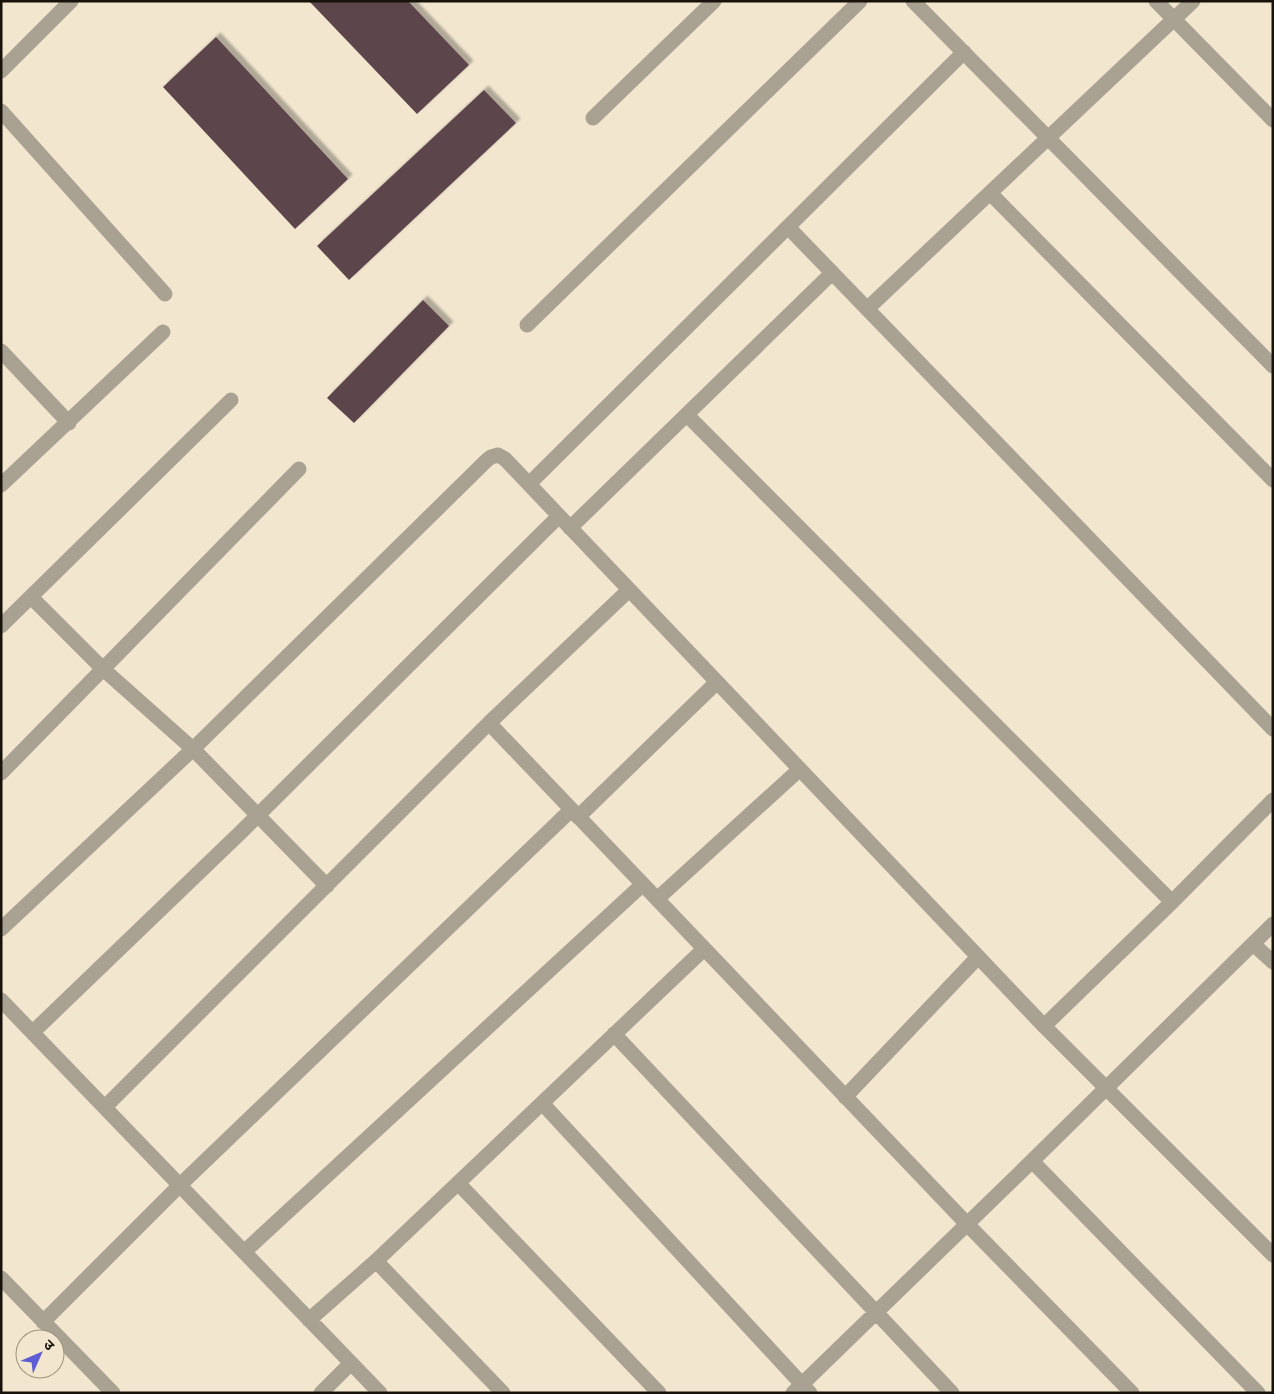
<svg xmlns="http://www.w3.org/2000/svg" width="1274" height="1394" viewBox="0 0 1274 1394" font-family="Barlow,'Noto Sans Devanagari',sans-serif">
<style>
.building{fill:#5b444b;filter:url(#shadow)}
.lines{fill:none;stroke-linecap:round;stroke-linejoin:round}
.service{stroke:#a9a192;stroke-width:15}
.minor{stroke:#a9a192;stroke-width:15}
</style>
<defs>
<filter id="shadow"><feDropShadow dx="4.5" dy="-4.5" stdDeviation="1" flood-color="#0004"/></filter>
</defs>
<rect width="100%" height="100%" fill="#f2e6cf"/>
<!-- building -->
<path class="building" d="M309 1H408L469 65 417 114Z
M216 37 348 179 295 229 163 87Z
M484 90 516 123 349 280 317 246Z
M423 300 449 326 354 423 327 398Z"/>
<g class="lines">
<!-- service -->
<path class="service" d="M1 111 165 294"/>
<!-- minor -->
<path class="minor" d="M913 1 1273 366
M1156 1 1273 120
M1 71 71 1
M593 118 714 1
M990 193 1273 480
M788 227 1273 729
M867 309 1193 1
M527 325 860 1
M1 351 69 423
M687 415 1172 902
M529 484 964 52
M1 485 163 332
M570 528 832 273
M31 597 103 669 193 749 327 886
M1 626 231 400
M489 723 967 1224 1132 1393
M1 773 299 469
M578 817 717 682
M657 899 800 769
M1 929 193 749 487 460 491 457 498 455 505 459 1044 1026 1273 1255
M1253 944 1273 962
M1 1000 380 1393
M1044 1026 1172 902 1273 800
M33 1032 241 832 559 516
M614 1034 952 1393
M845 1097 978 957
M542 1103 810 1393
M105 1107 489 723 629 590
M1032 1161 1258 1393
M458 1183 659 1393
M244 1252 642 885
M376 1261 503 1393
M1 1278 113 1393
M309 1320 376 1261 704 949
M43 1322 180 1185 571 810
M321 1393 351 1363
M793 1393 1032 1161 1273 924"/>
</g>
<!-- border -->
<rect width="1274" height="1394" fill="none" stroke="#17130b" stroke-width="5"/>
<!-- north arrow -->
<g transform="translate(40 1354) rotate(45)"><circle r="24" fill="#f2e6cf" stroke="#9a9281"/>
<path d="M0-4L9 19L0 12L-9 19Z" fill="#5c5dd5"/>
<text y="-8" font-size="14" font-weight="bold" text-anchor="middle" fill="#17130b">उ</text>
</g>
</svg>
